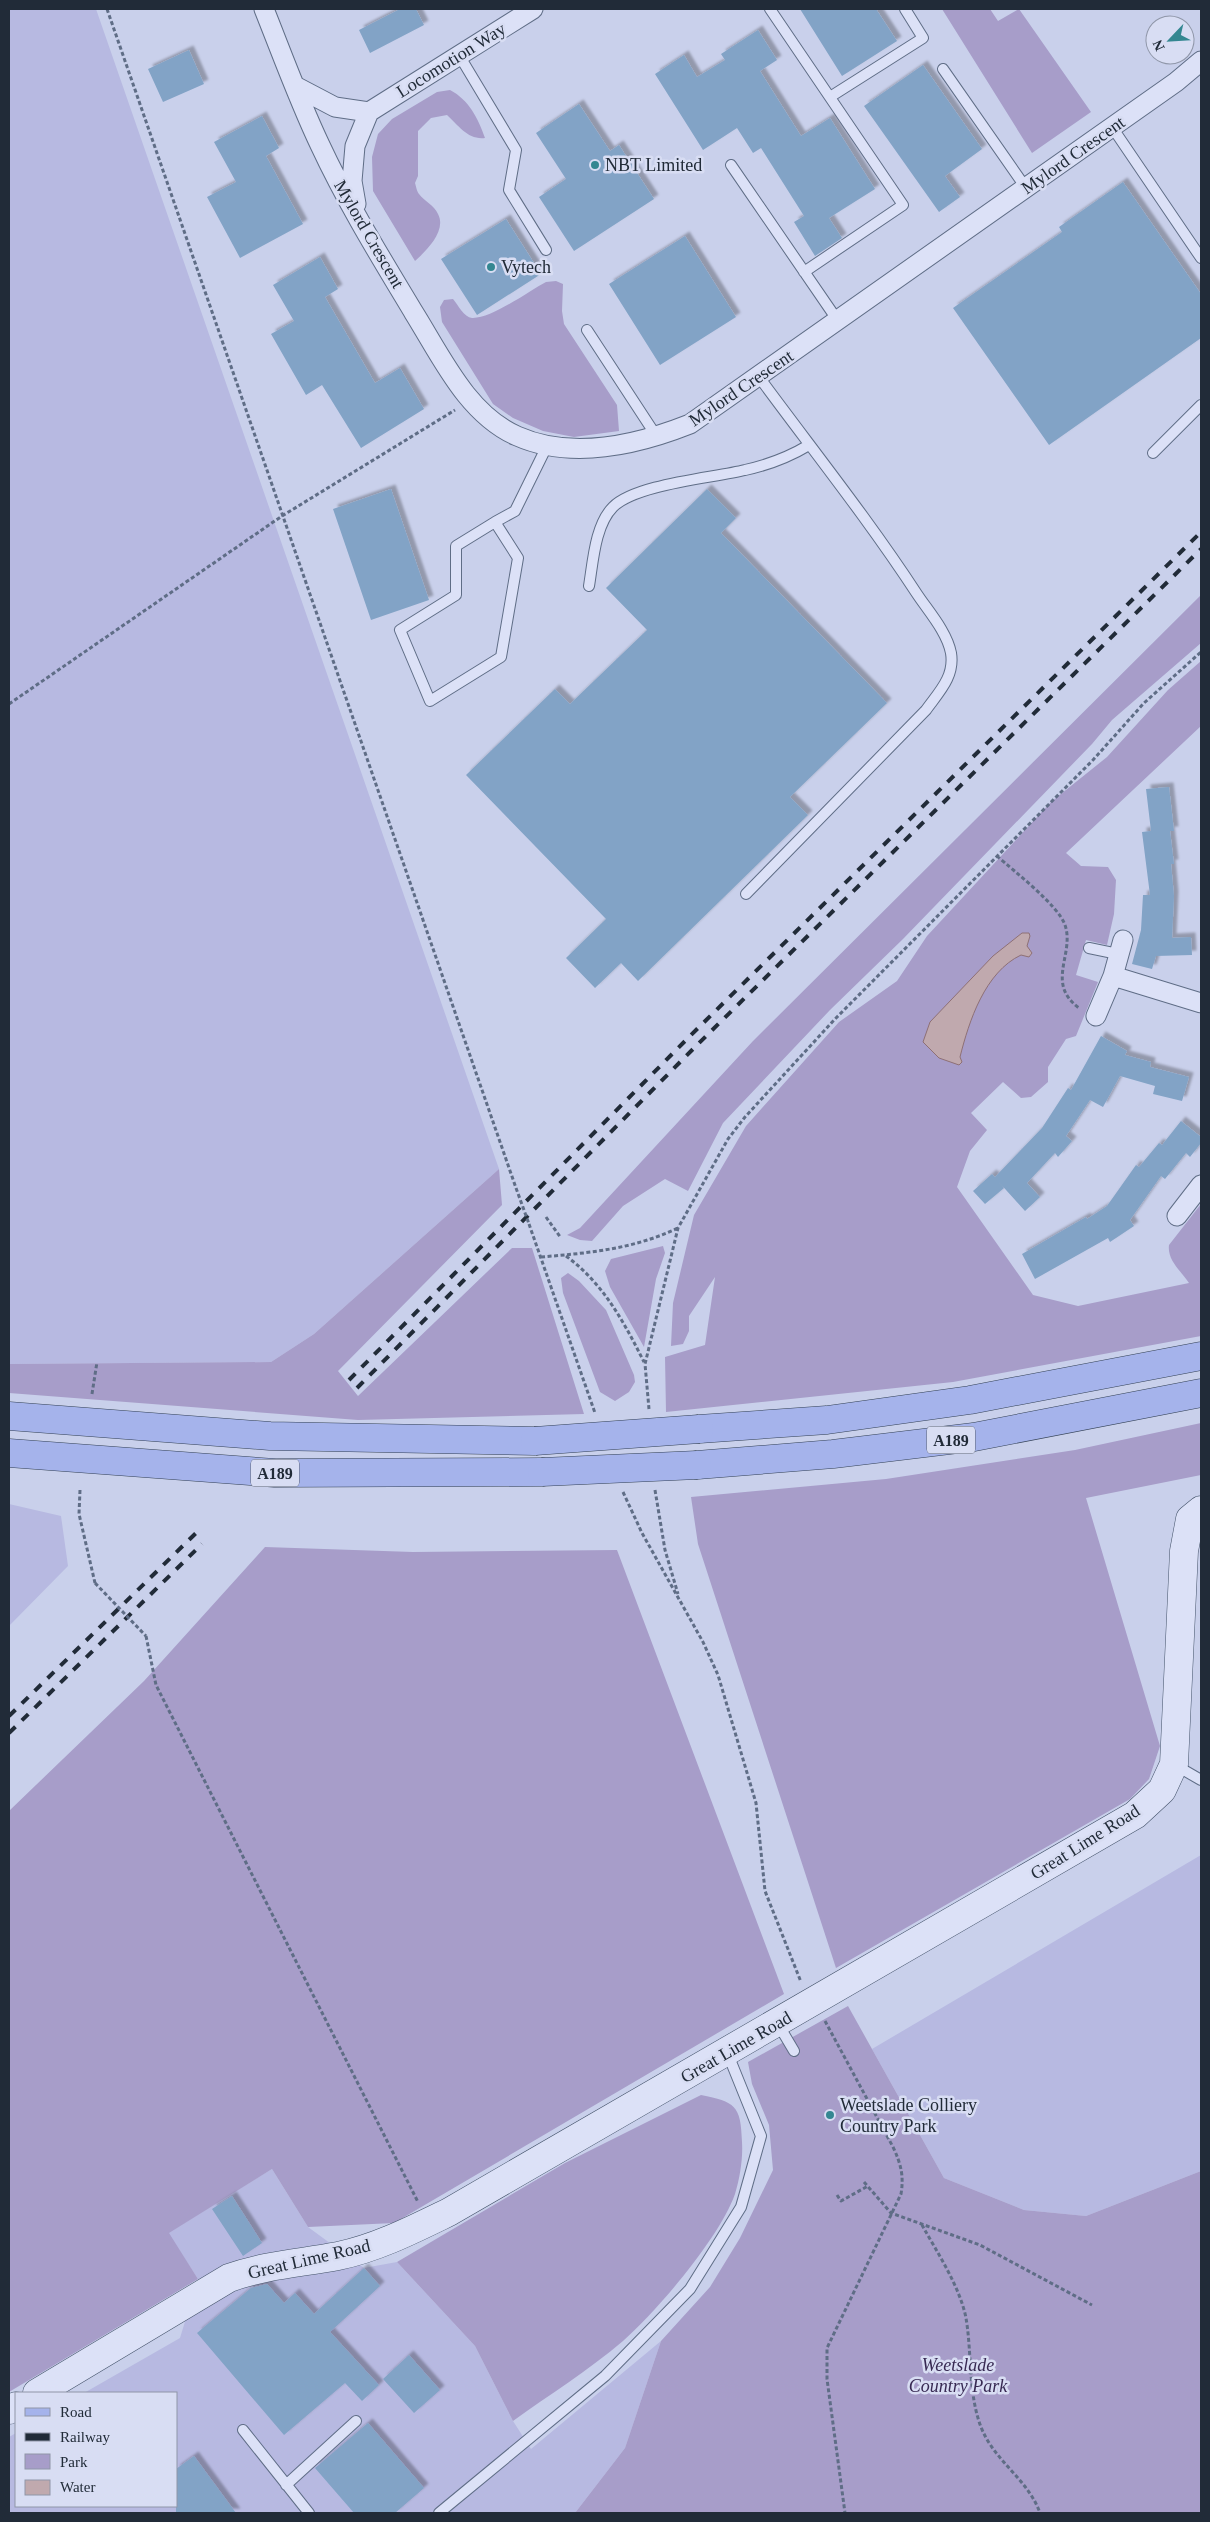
<svg xmlns="http://www.w3.org/2000/svg" width="1210" height="2522" viewBox="0 0 1210 2522" font-family="'Times New Roman',serif">
<style>
.farmland{fill:#b7b9e1}
.green{fill:#a79dc9}
.water{fill:#c0a9ae;stroke:#8e7075}
.building{fill:#82a3c6;filter:url(#shadow)}
.lines{fill:none;stroke-linecap:round;stroke-linejoin:round}
.service-casing{stroke:#5f6d86;stroke-width:12}
.minor-casing{stroke:#5f6d86;stroke-width:21}
.secondary-casing{stroke:#425168;stroke-width:29}
.primary-casing{stroke:#334155;stroke-width:29}
.path{stroke:#5f6d86;stroke-width:3;stroke-dasharray:4 2.5;stroke-linecap:butt}
.service{stroke:#dce1f7;stroke-width:10}
.minor{stroke:#dce1f7;stroke-width:19}
.secondary{stroke:#dce1f7;stroke-width:28}
.primary{stroke:#a5b3eb;stroke-width:28}
.rail{stroke:#212b38;stroke-width:4;stroke-dasharray:9 9;stroke-linecap:butt}
.primary-bridge-casing{stroke:#334155;stroke-width:29;stroke-linecap:butt}
.path-bridge{stroke:#5f6d86;stroke-width:3;stroke-dasharray:4 2.5;stroke-linecap:butt}
.primary-bridge{stroke:#a5b3eb;stroke-width:28}
.poi-dot{fill:#348791;stroke:#d8ddf3;stroke-width:2}
.labels{text-anchor:middle;stroke-width:5;stroke-linejoin:round;paint-order:stroke}
.shield{fill:#d8ddf3;stroke:#586070;stroke-width:1}
.shield-label{font-size:16px;font-weight:bold;fill:#212b38}
.street-label{font-size:18px;fill:#212b38;stroke:#d8ddf3}
.poi-label{font-size:18px;fill:#212b38;stroke:#d8ddf3;text-anchor:start}
.park-label{font-size:18px;font-style:italic;fill:#382a53;stroke:#d8ddf3}
</style>
<defs>
<filter id="shadow"><feDropShadow dx="4.5" dy="-4.5" stdDeviation="1" flood-color="#0004"/></filter>
</defs>
<rect width="100%" height="100%" fill="#c9d0eb"/>
<!-- farmland -->
<path class="farmland" d="M9 9H96L499 1169 314 1334 271 1362 9 1364Z
M9 1504 61 1516 68 1566 9 1626Z
M1201 1855V2171L1086 2216 1024 2210 944 2178 872 2049Z
M272 2169 308 2227 364 2268 397 2262 475 2346 513 2421 531 2449 661 2341 625 2448 575 2513H9V2437L16 2433V2506H176V2393H84L180 2338 198 2279 168 2233Z"/>
<!-- green -->
<path class="green" d="M942 9H990L998 21 1019 9 1091 112 1032 153Z
M450 90C469 100 478 118 485 138 468 140 459 126 447 115L431 118 418 131V176L415 183C416 186 417 192 419 194 424 201 434 205 438 214 447 231 426 251 415 261L373 191 372 157 378 134 392 119 437 92Z
M556 281 563 284 562 311 564 324 617 405 619 431 574 437 543 431 513 418 493 404 442 322 440 307 444 300 453 299C458 305 464 317 472 318 491 319 529 291 546 282Z
M1201 595V643L1112 720 1092 744 903 939 830 1010 723 1123 688 1191 665 1179 623 1206 592 1241 580 1240 567 1235 580 1228 753 1041Z
M1201 661V726L1066 853 1081 866 1108 867 1116 880 1114 914 1107 945 1086 940 1076 975 1098 982 1076 1036 1066 1039 1048 1067V1082L1031 1097 1021 1098 1003 1082 971 1113 987 1130 970 1151 957 1187 1033 1295 1078 1306 1189 1283C1181 1271 1167 1260 1169 1245L1201 1204V1336L953 1382 666 1412 665 1357 705 1345 715 1277 689 1316V1331L683 1344 671 1346 673 1303 694 1215 746 1126 839 1022 897 981 927 936 1051 802 1107 757 1168 690Z
M499 1169 502 1205 338 1371 358 1396 512 1248H532L584 1414 358 1420 9 1393V1364L271 1362 314 1334Z
M663 1246 665 1253 656 1279 644 1347 610 1287 605 1271 611 1259Z
M568 1273 579 1281 606 1310 634 1375 635 1382 629 1392 615 1401 600 1392 563 1293 561 1278Z
M1201 1423V1475L1086 1498 1160 1746 1149 1779 1130 1799 836 1968 698 1544 691 1497 886 1479 1075 1450Z
M265 1547 413 1552 617 1550 784 1994 394 2223 308 2227 272 2169 169 2233 198 2279 9 2392V1811L144 1681Z
M848 2006 944 2178 1024 2210 1086 2216 1201 2171V2513H575L625 2448 661 2341 710 2287 740 2238 773 2170 769 2125 752 2084 748 2062Z
M701 2095C735 2102 741 2105 742 2142 743 2159 740 2177 735 2194 720 2237 658 2310 623 2341 589 2370 549 2395 513 2421L475 2346 397 2262 565 2163Z"/>
<!-- water -->
<path class="water" d="M1022 933H1029L1030 936 1027 946 1032 953 1029 957 1021 955C985 972 969 1021 960 1057L962 1062 959 1065 939 1058 923 1042 930 1022 993 956Z"/>
<!-- building -->
<path class="building" d="M400 9H416L424 25 370 53 359 30Z
M800 9H876L897 41 842 76Z
M758 30 777 60 760 71 801 136 830 118 875 189 829 218 842 238 815 256 794 222 804 216 761 148 753 153 737 128 703 150 655 74 684 55 697 77 725 60 721 54Z
M189 50 204 84 163 102 148 69Z
M923 65 982 149 945 176 960 197 939 212 864 106Z
M579 104 610 151 619 145 654 199 574 251 539 197 566 179 536 133Z
M262 116 279 148 266 156 303 224 240 258 207 197 236 182 214 142Z
M1123 182 1201 294V338L1049 445 953 308 1062 232 1059 227Z
M506 219 541 274 477 315 441 259Z
M685 236 736 317 660 365 609 284Z
M320 257 338 289 325 297 375 383 400 368 424 409 361 448 322 385 306 395 271 334 294 321 273 285Z
M391 489 429 600 371 620 333 509Z
M707 489 736 518 721 533 887 703 790 797 808 815 638 981 621 963 595 988 566 958 606 919 466 775 555 689 570 704 647 630 606 588Z
M1169 787 1174 831H1170L1174 864H1171L1174 896 1172 938 1191 937 1192 955 1156 956 1152 969 1132 964 1141 930 1143 895H1150L1142 832 1151 831 1146 789Z
M1101 1036 1127 1051 1125 1055 1151 1062 1150 1067 1189 1077 1182 1101 1153 1094 1155 1086 1120 1076 1103 1107 1090 1100 1066 1136 1072 1141 1058 1157 1055 1153 1027 1183 1040 1197 1025 1211 997 1180 1004 1188 985 1204 973 1191 992 1174 995 1177 1042 1128 1068 1088 1071 1090Z
M1181 1121 1201 1137V1143L1190 1157 1186 1153 1165 1179 1161 1176 1130 1220 1134 1226 1110 1242 1108 1238 1035 1279 1022 1254 1086 1217 1087 1219 1107 1206 1136 1165 1139 1167 1159 1143 1162 1145Z
M232 2196 262 2243 243 2256 212 2209Z
M364 2268 380 2286 330 2332 379 2385 362 2401 345 2383 284 2435 197 2333 251 2288 267 2284 284 2303 295 2293 314 2314Z
M409 2355 440 2390 414 2413 383 2379Z
M368 2423 424 2488 395 2513H354L315 2468Z
M194 2456 236 2513H176V2469Z"/>
<g class="lines">
<!-- service casing -->
<g class="service-casing">
<path id="service" d="M770 9 903 205 804 272
M459 55 516 150 509 190 546 250
M943 69 1026 188
M830 97 923 38 905 9
M1112 127 1201 258
M731 165 838 321
M587 330 657 437
M1153 453 1201 405
M495 522 456 546V595L400 630 430 701 501 657 518 558 495 522 515 511 547 446
M589 586C593 562 595 525 613 507 636 484 713 478 745 470 768 465 789 457 809 445
M746 894 926 710C938 693 955 677 951 653 947 632 929 612 917 594 868 519 812 449 759 377
M1089 948 1118 954
M1175 1765 1201 1780
M778 2024 794 2051
M243 2430 309 2513
M286 2485 356 2421
M439 2513 605 2376 690 2289 741 2207 761 2136 727 2052"/>
</g>
<!-- minor casing -->
<g class="minor-casing">
<path id="minor" d="M264 9C282 54 299 101 320 145 347 203 381 258 414 313 441 356 467 414 517 436 571 460 637 445 690 424L1176 82 1201 61
M295 86 335 107 369 112
M356 204 352 181 355 146 369 112 533 9
M1113 976 1201 1003
M1096 1016 1113 976 1123 940
M1177 1216 1201 1185"/>
</g>
<!-- secondary casing -->
<g class="secondary-casing">
<path id="secondary" d="M37 2393 229 2278C265 2265 301 2263 338 2256 377 2248 414 2229 449 2212L1135 1815 1162 1790 1174 1764 1184 1551 1190 1519 1201 1510
M9 2410 16 2406"/>
</g>
<!-- primary casing -->
<g class="primary-casing">
<path id="primary" d="M9 1416 270 1436 535 1441
M699 1429 827 1420 970 1400 1201 1356
M9 1453 275 1473 542 1472
M697 1465 833 1454 974 1437 1201 1393"/>
</g>
<!-- path -->
<path class="path" d="M107 9 516 1188
M9 704 282 516 455 410
M997 856C1015 872 1058 905 1065 925 1075 954 1045 983 1079 1008
M546 1217 561 1238
M529 1224 595 1413
M566 1256C603 1283 624 1322 644 1362
M541 1257C589 1253 634 1249 678 1228
M92 1394 97 1362
M649 1409 645 1364 678 1228 728 1139 745 1117 835 1019 1093 760 1144 703 1201 652
M80 1490 79 1514 95 1583
M655 1490 665 1550 678 1594
M623 1492 642 1533 703 1642 718 1675 756 1803 765 1891 801 1982
M146 1636 156 1685 418 2202
M825 2021 893 2147C901 2164 904 2176 901 2194L827 2348V2379L845 2513
M864 2182 891 2213 980 2245 1092 2305
M837 2195 841 2201 868 2186
M922 2225C937 2252 960 2287 966 2318 972 2353 968 2393 981 2427 994 2461 1028 2479 1040 2513"/>
<!-- service -->
<use href="#service" class="service"/>
<!-- minor -->
<use href="#minor" class="minor"/>
<!-- secondary -->
<use href="#secondary" class="secondary"/>
<!-- primary -->
<use href="#primary" class="primary"/>
<!-- rail -->
<path class="rail" d="M349 1380 689 1037 1201 532
M357 1388 697 1045 1201 549
M9 1716 196 1533
M9 1733 202 1544"/>
<!-- primary-bridge casing -->
<g class="primary-bridge-casing">
<path id="primary-bridge" d="M535 1441 699 1429
M542 1472 697 1465"/>
</g>
<!-- path-bridge -->
<path class="path-bridge" d="M516 1188 529 1224
M95 1583 146 1636"/>
<!-- primary-bridge -->
<use href="#primary-bridge" class="primary-bridge"/>
</g>
<!-- markers -->
<g class="poi-dot">
<circle cx="595" cy="165" r="5"/>
<circle cx="491" cy="267" r="5"/>
<circle cx="830" cy="2115" r="5"/>
</g>
<g class="labels">
<!-- shield labels -->
<g class="shield">
<rect x="927" y="1426.5" width="48" height="27" rx="4"/>
<rect x="251" y="1459.5" width="48" height="27" rx="4"/>
</g>
<g class="shield-label">
<text x="951" y="1446">A189</text>
<text x="275" y="1479">A189</text>
</g>
<!-- street labels -->
<g class="street-label">
<text transform="translate(451 60) rotate(-32)" y="6">Locomotion Way</text>
<text transform="translate(1073 155) rotate(-35)" y="6">Mylord Crescent</text>
<text transform="translate(369 234) rotate(60)" y="6">Mylord Crescent</text>
<text transform="translate(741 388) rotate(-34)" y="6">Mylord Crescent</text>
<text transform="translate(1085 1842) rotate(-32)" y="6">Great Lime Road</text>
<text transform="translate(736 2047) rotate(-30)" y="6">Great Lime Road</text>
<text transform="translate(309 2259) rotate(-13)" y="6">Great Lime Road</text>
</g>
<!-- poi labels -->
<g class="poi-label">
<text x="605" y="171">NBT Limited</text>
<text x="501" y="273">Vytech</text>
<text x="840" y="2111">Weetslade Colliery<tspan x="840" dy="21">Country Park</tspan></text>
</g>
<!-- park labels -->
<g class="park-label">
<text x="958" y="2371">Weetslade<tspan x="958" dy="21">Country Park</tspan></text>
</g>
</g>
<!-- border -->
<rect width="1210" height="2522" fill="none" stroke="#212b38" stroke-width="20"/>
<!-- legend -->
<rect x="15" y="2392" width="162" height="115" fill="#d8ddf3" stroke="#8f96a8"/>
<rect x="25" y="2408" width="25" height="8" fill="#a5b3eb" stroke="#8f96a8"/>
<text x="60" y="2417" font-size="15" fill="#212b38">Road</text>
<rect x="25" y="2433" width="25" height="8" fill="#212b38" stroke="#8f96a8"/>
<text x="60" y="2442" font-size="15" fill="#212b38">Railway</text>
<rect x="25" y="2454" width="25" height="15" fill="#a79dc9" stroke="#8f96a8"/>
<text x="60" y="2467" font-size="15" fill="#212b38">Park</text>
<rect x="25" y="2480" width="25" height="15" fill="#c0a9ae" stroke="#8f96a8"/>
<text x="60" y="2492" font-size="15" fill="#212b38">Water</text>
<!-- north arrow -->
<g transform="translate(1170 40) rotate(245)"><circle r="24" fill="#d8ddf3" stroke="#8f96a8"/>
<path d="M0-4L9 19L0 12L-9 19Z" fill="#348791"/>
<text y="-8" font-size="14" font-weight="bold" text-anchor="middle" fill="#212b38">N</text>
</g>
</svg>
